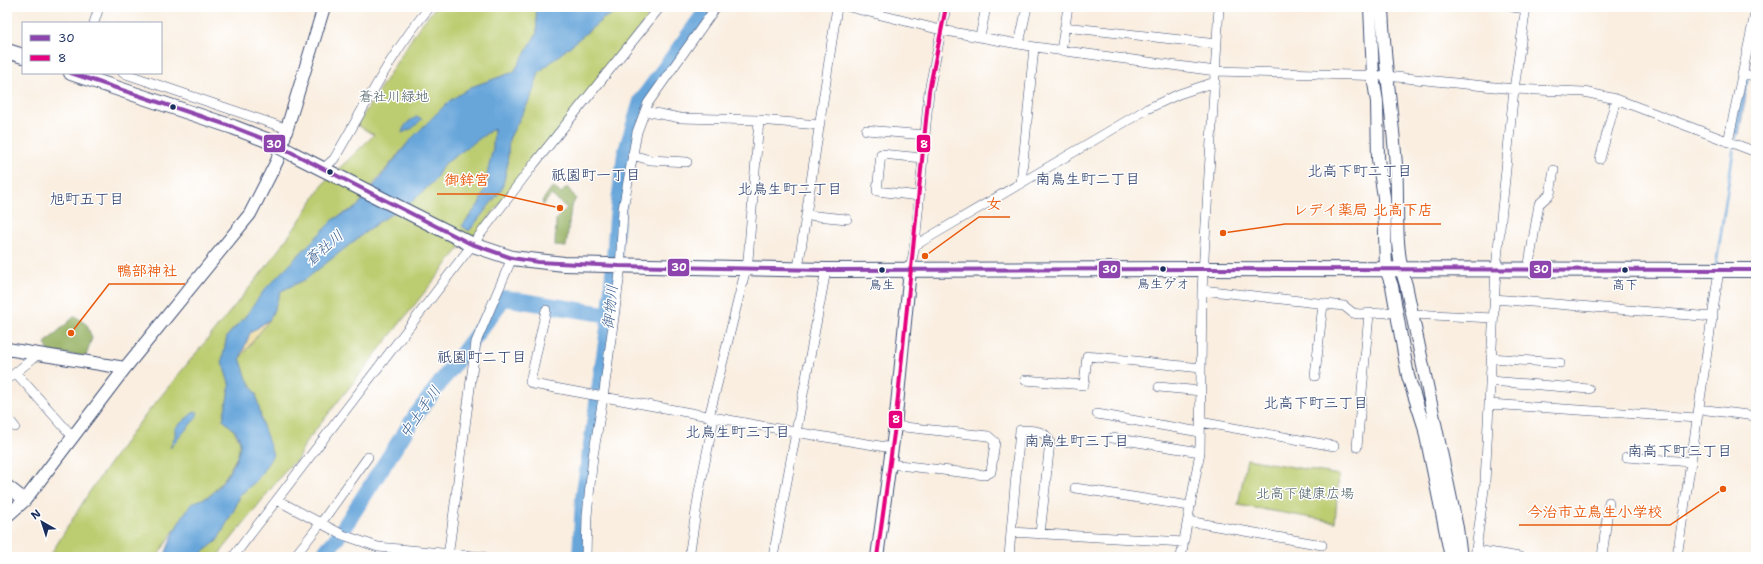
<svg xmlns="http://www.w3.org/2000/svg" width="1763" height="564" viewBox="0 0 1763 564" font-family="'Shantell Sans','Klee One',sans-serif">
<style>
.green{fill:#bccc6f;stroke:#6c7e66}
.forest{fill:#95b062;stroke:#587060}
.sand{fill:#eeda9e;stroke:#84847e}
.water{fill:#68a6da;stroke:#426a9c}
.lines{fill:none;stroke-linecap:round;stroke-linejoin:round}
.stream{stroke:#68a6da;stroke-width:2.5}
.river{stroke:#68a6da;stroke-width:16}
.street-casing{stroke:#3c4c72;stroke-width:10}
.secondary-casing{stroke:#3c4c72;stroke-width:14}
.primary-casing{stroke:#3c4c72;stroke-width:16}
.street{stroke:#fff;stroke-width:9}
.secondary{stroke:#fff;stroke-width:12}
.primary{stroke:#fff;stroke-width:14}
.primary-bridge-casing{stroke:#3c4c72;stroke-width:16;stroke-linecap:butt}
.primary-bridge{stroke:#fff;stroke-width:14}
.bus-1-casing{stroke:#fff;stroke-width:7}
.bus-2-casing{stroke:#fff;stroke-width:7}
.bus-1{stroke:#8e44ad;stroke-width:4}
.bus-2{stroke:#e5007d;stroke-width:4}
.bus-dot{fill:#1b2f5e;stroke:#fff;stroke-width:1.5}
.labels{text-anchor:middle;stroke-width:3;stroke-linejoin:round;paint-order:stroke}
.bus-label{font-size:13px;fill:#1b2f5e;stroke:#fff}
.park-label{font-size:14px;fill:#4b5e63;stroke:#fff}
.neighbourhood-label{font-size:15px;fill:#1b2f5e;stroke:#fff}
.water-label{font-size:15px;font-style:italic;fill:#3a5f90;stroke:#fff}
.leader{fill:none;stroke:#e8590c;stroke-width:1.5}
.callout-dot{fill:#e8590c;stroke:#fff;stroke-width:1.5}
.callout-label{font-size:15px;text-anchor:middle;font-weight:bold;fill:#e8590c;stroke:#fff;stroke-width:3;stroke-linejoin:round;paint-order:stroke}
.line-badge{stroke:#fff;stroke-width:1.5}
.badge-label{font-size:11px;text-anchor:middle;font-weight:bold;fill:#fff}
</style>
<rect width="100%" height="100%" fill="#fff"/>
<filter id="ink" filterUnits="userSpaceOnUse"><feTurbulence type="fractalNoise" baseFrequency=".025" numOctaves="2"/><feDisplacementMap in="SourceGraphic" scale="8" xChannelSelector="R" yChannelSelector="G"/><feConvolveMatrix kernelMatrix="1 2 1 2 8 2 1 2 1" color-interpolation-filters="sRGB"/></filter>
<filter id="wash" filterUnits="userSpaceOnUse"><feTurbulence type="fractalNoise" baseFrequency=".012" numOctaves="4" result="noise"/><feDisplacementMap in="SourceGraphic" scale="16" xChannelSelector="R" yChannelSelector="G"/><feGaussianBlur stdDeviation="0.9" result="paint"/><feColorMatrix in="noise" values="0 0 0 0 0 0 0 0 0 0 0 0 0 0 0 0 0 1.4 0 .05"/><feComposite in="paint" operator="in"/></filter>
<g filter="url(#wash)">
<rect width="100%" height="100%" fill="#f9eee0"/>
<!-- green -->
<path class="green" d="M436 7H536L537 33 514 72 471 87 448 102 411 139 370 188 357 207 334 219 227 336 222 361 230 386 223 420 232 428 240 441 238 455 226 476 211 495 191 504 157 557H49L90 491 135 428 263 271 296 226 323 184 374 135 357 125 419 27Z
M628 7H656L476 234 458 250 306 442 297 460 289 466 217 557H196L217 541 236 506 240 495 257 480 262 423 256 394 247 379 240 358 270 319 281 291 306 279 377 223 414 200 435 180 443 165 494 128 493 148 487 175 489 180 479 204 462 226 469 231 502 189 507 167 509 139 531 97 539 72 604 18Z
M1247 459 1339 475 1335 522 1238 505Z"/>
<!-- forest -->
<path class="forest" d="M552 187 561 193 567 187 576 198 571 208 566 247 555 246 556 219 567 208 551 195 543 205 542 201Z
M75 316 87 325 92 338 86 356 49 352 45 343Z"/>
<!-- sand -->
<path class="sand" d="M270 319 240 358 250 333Z"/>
<!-- water -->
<path class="water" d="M536 7H628L604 18 539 72 531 97 509 139 507 167 502 189 469 231 462 226 479 204 489 180 487 175 493 148 494 128 443 165 435 180 414 200 377 223 306 279 281 291 270 319 250 333 240 358 247 379 256 394 262 423 273 455 257 480 240 495 236 506 217 541 196 557H164C171 539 178 520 191 505 196 500 206 499 212 494 223 484 242 456 240 441 239 433 229 425 223 420L230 386 222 361 227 336 245 317 265 289 334 219 357 207 411 139 448 102 471 87 514 72 537 33Z
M1746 95 1739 134 1733 133 1740 98Z
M417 117 422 119 413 128 402 133C403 126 409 120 417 117Z
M194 412H198L196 418 170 448 175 436V428Z"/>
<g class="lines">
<!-- stream -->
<path class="stream" d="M1744 98 1748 77
M1735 141 1738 130
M1716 266 1734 146"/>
<!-- river -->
<path class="river" d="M321 557 337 538 416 415 504 298 610 315
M580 557 583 499 610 315 617 217 625 154 641 101 709 7"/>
</g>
</g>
<g filter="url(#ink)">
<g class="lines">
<!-- street casing -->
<g class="street-casing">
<path id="street" d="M849 7 941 30 1035 47 1216 71 1386 76 1514 89 1584 92 1616 99 1756 152
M1512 7 1526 9
M7 9 8 7
M94 23 99 7
M1065 27 1217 44
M980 37 986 7
M1019 44 1027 7
M1061 51 1068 7
M123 73 288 129
M1742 74 1756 76
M645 111 680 118 759 120 819 125
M866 130 925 135
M1728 142 1756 9
M632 155 650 160 687 162
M1600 159 1616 99
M323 169 334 159C363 110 393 49 430 7
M1021 184 1034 47
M919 196 877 191 881 154 923 158
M806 215 847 219
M914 246 1147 109 1179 94 1215 82
M798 269 837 7
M910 270 915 245 929 91 946 7
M1528 270 1539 204 1550 194 1554 170
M1202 290 1344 306 1353 313 1359 314 1397 312
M1494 299 1713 317
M546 310 530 382 533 384 795 432 892 448
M1412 314 1493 318
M1491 358 1560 363
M16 373 73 437
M1315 376 1323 304
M7 380 38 354
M1025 380 1084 385 1087 356 1201 368
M1490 381 1589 389
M1159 387 1201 391
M1489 404 1697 418
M1699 409 1756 416
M1097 414 1200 432
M7 417 15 427
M709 417 748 260 759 120
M1200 422 1334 446
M1112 438 1200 452
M1357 447 1369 314
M1626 457 1691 462
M890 464 985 475 991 472 995 442 988 436 895 426
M1075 488 1190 506
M277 500 343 535 378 547 484 557
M1188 521 1322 545
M1011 532 1020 430C1032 431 1045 429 1050 442L1040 534
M1476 550 1520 557
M233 557 534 164 660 7
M294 557 321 523 368 457
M448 557 476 342 512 258
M586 557 587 516 593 456 603 398 620 273 623 209 637 132 648 103 716 7
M689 557 699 492 714 418
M773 557 826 270
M1009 557 1011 532 1184 542
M1181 557 1200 452 1202 290 1219 7
M1475 557 1485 482 1496 269 1514 89 1526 7
M1602 557 1609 502
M1677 557 1719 270"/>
</g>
<!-- secondary casing -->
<g class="secondary-casing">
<path id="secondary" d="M1370 7 1373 76 1377 102 1378 159 1384 197 1386 269 1392 286 1408 376 1424 426 1451 557
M1382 7C1384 60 1392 112 1396 165 1399 205 1393 247 1406 285L1457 528 1461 557
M7 349 125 368
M7 486 25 500
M7 516 25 500 125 368 250 214 277 161 324 7
M877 557 895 426 910 270"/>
</g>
<!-- primary casing -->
<g class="primary-casing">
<path id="primary" d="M7 51 23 56
M71 73 233 127 269 141
M293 154 473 245 512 258 564 264 826 270 1204 269 1756 270"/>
</g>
<!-- street -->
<use href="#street" class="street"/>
<!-- secondary -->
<use href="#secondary" class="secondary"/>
<!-- primary -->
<use href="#primary" class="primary"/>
<!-- primary-bridge casing -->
<g class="primary-bridge-casing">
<path id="primary-bridge" d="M269 141 293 154"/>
</g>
<!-- primary-bridge -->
<use href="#primary-bridge" class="primary-bridge"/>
<!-- bus-1 casing -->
<g class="bus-1-casing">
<path id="bus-1" d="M71 73 233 127 269 141 469 243 512 258 538 262 619 266 826 270 1204 269 1756 270"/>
</g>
<!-- bus-2 casing -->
<g class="bus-2-casing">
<path id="bus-2" d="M877 557 895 426 929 91 946 7"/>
</g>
<!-- bus-1 -->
<use href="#bus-1" class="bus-1"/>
<!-- bus-2 -->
<use href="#bus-2" class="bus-2"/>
</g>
</g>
<!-- markers -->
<g class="bus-dot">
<circle cx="173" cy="107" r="3.5"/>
<circle cx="330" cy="172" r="3.5"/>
<circle cx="1163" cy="269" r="3.5"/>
<circle cx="882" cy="270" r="3.5"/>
<circle cx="1625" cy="270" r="3.5"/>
</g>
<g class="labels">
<!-- bus labels -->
<g class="bus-label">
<text x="1163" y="288">鳥生ゲオ</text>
<text x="882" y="289">鳥生</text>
<text x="1625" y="289">高下</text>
</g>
<!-- park labels -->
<g class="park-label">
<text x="394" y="101">蒼社川緑地</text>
<text x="1305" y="498">北高下健康広場</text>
</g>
<!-- neighbourhood labels -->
<g class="neighbourhood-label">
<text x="1360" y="176">北高下町二丁目</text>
<text x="596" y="180">祇園町一丁目</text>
<text x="1088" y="184">南鳥生町二丁目</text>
<text x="790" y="194">北鳥生町二丁目</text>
<text x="87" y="204">旭町五丁目</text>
<text x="482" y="362">祇園町二丁目</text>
<text x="1316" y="408">北高下町三丁目</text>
<text x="738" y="437">北鳥生町三丁目</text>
<text x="1077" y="446">南鳥生町三丁目</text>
<text x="1680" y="456">南高下町三丁目</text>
</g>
<!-- water labels -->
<g class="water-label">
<text transform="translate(324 248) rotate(-41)" y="5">蒼社川</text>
<text transform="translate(610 307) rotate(-84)" y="5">御物川</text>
<text transform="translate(420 412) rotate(-55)" y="5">中土手川</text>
</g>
</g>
<!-- callouts -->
<path class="leader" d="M560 208L498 194H437M925 256L979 217H1010M1223 233L1285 224H1441M71 333L109 284H185M1723 489L1670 525H1519"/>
<g class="callout-dot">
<circle cx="560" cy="208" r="4"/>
<circle cx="925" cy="256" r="4"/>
<circle cx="1223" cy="233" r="4"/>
<circle cx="71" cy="333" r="4"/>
<circle cx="1723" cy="489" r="4"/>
</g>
<g class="callout-label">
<text x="467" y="185">御鉾宮</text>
<text x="994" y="209">女</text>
<text x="1363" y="215">レデイ薬局 北高下店</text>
<text x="147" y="276">鴨部神社</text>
<text x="1595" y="517">今治市立鳥生小学校</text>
</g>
<g class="line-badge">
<rect x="916" y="134" width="15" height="19" rx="4" fill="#e5007d"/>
<rect x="263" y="134" width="23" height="19" rx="4" fill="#8e44ad"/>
<rect x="667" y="258" width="23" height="19" rx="4" fill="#8e44ad"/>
<rect x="1098" y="260" width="23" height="19" rx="4" fill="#8e44ad"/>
<rect x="1529" y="260" width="23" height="19" rx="4" fill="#8e44ad"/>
<rect x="888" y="410" width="15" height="19" rx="4" fill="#e5007d"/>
</g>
<g class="badge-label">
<text x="924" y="148">8</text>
<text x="274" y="148">30</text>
<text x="679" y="271">30</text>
<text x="1110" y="273">30</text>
<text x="1541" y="273">30</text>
<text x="896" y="423">8</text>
</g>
<!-- margin -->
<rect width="1763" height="564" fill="none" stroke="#fff" stroke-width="24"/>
<!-- legend -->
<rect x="22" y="22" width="140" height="52" fill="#ffffff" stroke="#a4acbf"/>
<rect x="30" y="35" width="20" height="6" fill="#8e44ad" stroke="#a4acbf"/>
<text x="58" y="42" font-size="12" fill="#1b2f5e">30</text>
<rect x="30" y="55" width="20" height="6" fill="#e5007d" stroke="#a4acbf"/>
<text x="58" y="62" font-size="12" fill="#1b2f5e">8</text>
<!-- north arrow -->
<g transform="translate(42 522) rotate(321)" stroke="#ffffff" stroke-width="3" paint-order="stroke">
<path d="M0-3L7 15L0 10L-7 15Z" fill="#1b2f5e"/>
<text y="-6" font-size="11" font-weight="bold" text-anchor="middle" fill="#1b2f5e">N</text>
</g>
</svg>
